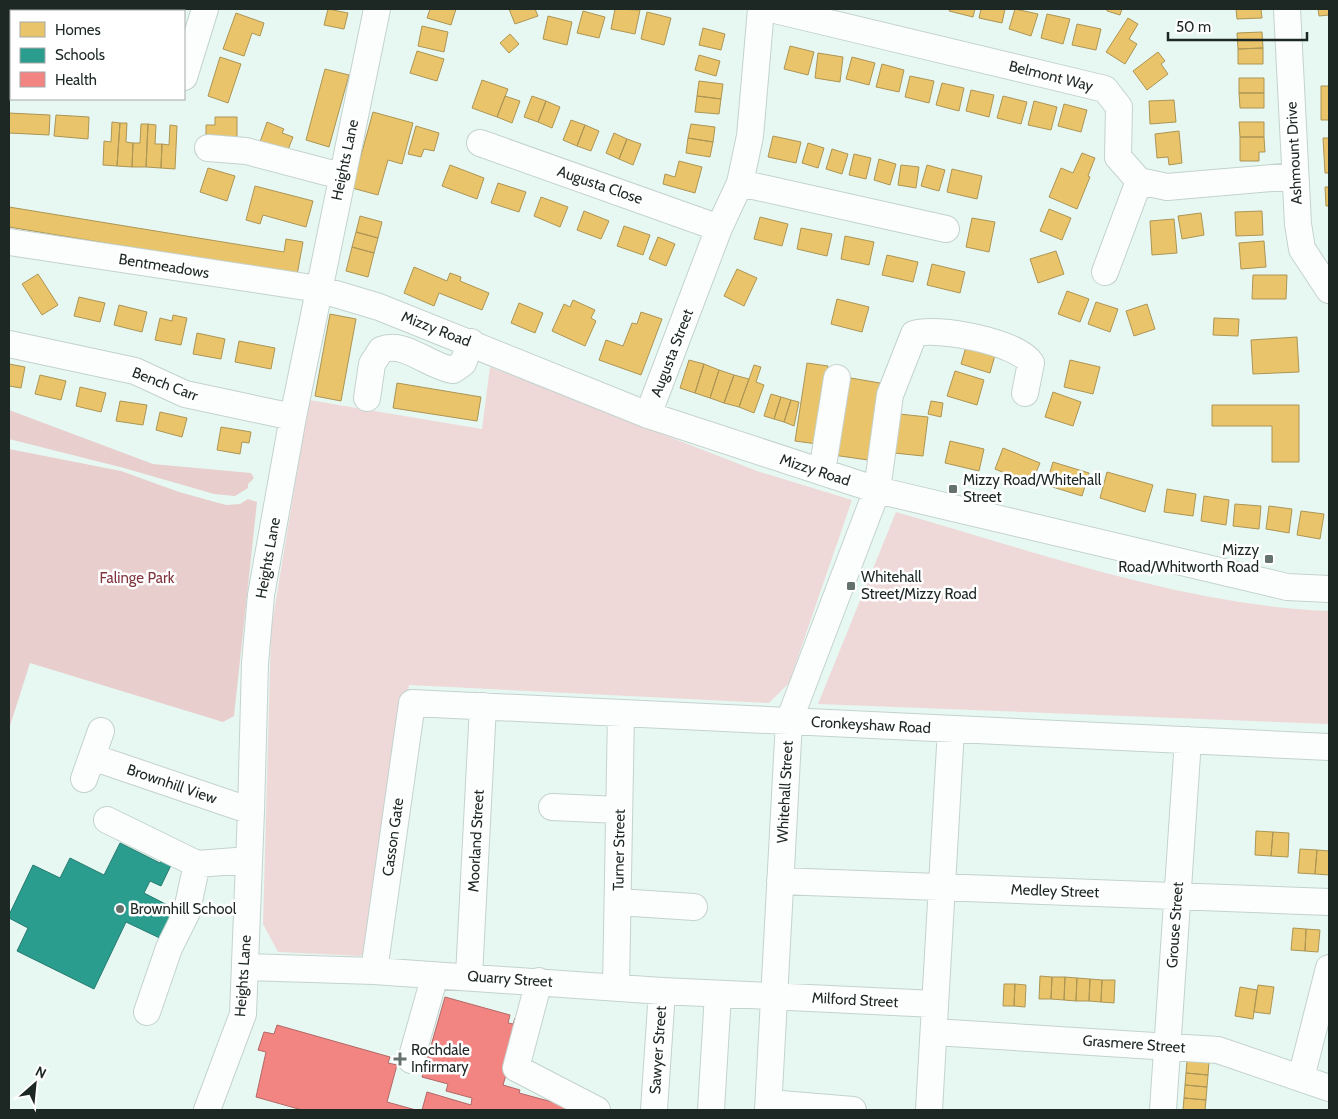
<svg xmlns="http://www.w3.org/2000/svg" width="1338" height="1119" viewBox="0 0 1338 1119" font-family="Cabin,sans-serif">
<style>
.green{fill:#eed9d8}
.forest{fill:#e8cecd}
.homes{fill:#e9c46a;stroke:#ac9555}
.schools{fill:#2a9d8f;stroke:#267a6f}
.health{fill:#f28482;stroke:#b26866}
.lines{fill:none;stroke-linecap:round;stroke-linejoin:round}
.minor-casing{stroke:#c4d2cd;stroke-width:28}
.minor{stroke:#fbfefd;stroke-width:26}
.poi-dot{fill:#64716c;stroke:#fff;stroke-width:2}
.labels{text-anchor:middle;stroke-width:5;stroke-linejoin:round;paint-order:stroke}
.street-label{font-size:15px;fill:#1d2824;stroke:#fff}
.poi-label{font-size:15px;fill:#1d2824;stroke:#fff;text-anchor:start}
.park-label{font-size:15px;fill:#81363e;stroke:#fff}
</style>
<rect width="100%" height="100%" fill="#e7f8f2"/>
<!-- green -->
<path class="green" d="M490 367 757 471 852 500 789 683 769 703 409 685 370 939 361 956 278 952 263 924 271 630 309 400 482 429Z
M896 512C1037 552 1183 605 1329 611V724L818 704Z"/>
<!-- forest -->
<path class="forest" d="M9 410 153 464 251 473 254 478 248 484V488L235 496 214 494 124 468 9 439Z
M9 449 121 471 179 492 226 505 240 504 248 499 257 502 234 716 223 722 30 663 9 729Z"/>
<!-- homes -->
<path class="homes" d="M9 9H26V11H11V14H9Z
M39 9H75V11H39Z
M328 9 348 13 344 29 324 25Z
M430 9H456L451 25 427 18Z
M509 9H535L538 16 515 24Z
M615 9 640 10 635 34 611 29Z
M950 9H975L973 17 949 11Z
M981 9H1005L1002 23 979 18Z
M1015 9 1038 14 1031 36 1009 29Z
M1107 9H1122L1120 15 1107 11Z
M1236 9H1261L1262 18 1237 19Z
M1318 9H1329V15L1319 16Z
M583 11 605 17 599 38 577 33Z
M647 12 671 18 664 45 641 39Z
M236 13 264 23 260 36 252 33 244 56 223 49Z
M1047 14 1070 19 1063 44 1041 38Z
M548 16 572 22 567 45 543 39Z
M1128 18 1138 24 1129 39 1137 44 1125 64 1106 52Z
M1077 24 1101 29 1096 50 1072 45Z
M422 26 448 32 444 52 418 46Z
M703 28 725 34 721 50 699 45Z
M1262 32 1263 48 1238 49 1237 33Z
M510 34 519 44 509 53 500 43Z
M790 46 814 52 808 75 784 69Z
M1263 48V64H1238V49Z
M417 51 444 59 437 81 410 73Z
M1158 52 1165 61 1161 64 1168 74 1147 90 1133 71Z
M818 53 843 57 840 82 815 78Z
M699 55 720 61 716 76 695 70Z
M220 57 241 64 228 103 208 96Z
M852 57 875 63 869 85 846 79Z
M882 64 904 70 899 92 876 87Z
M325 69 349 75 329 147 306 140Z
M910 76 934 81 929 103 905 97Z
M1239 78H1264V93H1239Z
M482 80 508 89 497 117 472 108Z
M699 81 723 84 721 99 697 96Z
M942 83 964 88 959 111 936 105Z
M1321 86H1329V120H1321Z
M971 90 994 95 989 117 966 111Z
M1239 93H1264V108H1240Z
M505 96 520 101 512 123 497 117Z
M532 96 546 101 538 122 524 117Z
M697 96 721 99 719 114 695 112Z
M1003 96 1027 102 1021 124 997 118Z
M1174 100 1176 122 1150 124 1149 101Z
M546 101 560 107 552 128 538 122Z
M1034 101 1057 107 1051 130 1028 125Z
M1064 104 1087 110 1081 132 1058 126Z
M373 112 413 123 402 164 388 160 378 195 352 188Z
M9 113 50 115 49 135 9 133Z
M56 115 89 117 88 139 54 136Z
M215 117H237V140H206V125H215Z
M571 120 585 125 577 146 563 140Z
M112 122 120 123 117 166 103 165 104 141 111 142Z
M267 122 284 129 282 133 293 137 286 155 259 145Z
M1239 122H1264V137H1240Z
M120 123H127L126 142 133 143 132 167 117 166Z
M141 124H148L146 167H132L133 143H140Z
M148 124 156 125 155 144H162L161 168 146 167Z
M691 124 715 127 713 142 688 138Z
M170 125 177 126 175 169 161 168 162 144 169 145Z
M585 125 599 131 591 151 577 146Z
M416 126 439 133 434 151 424 149 421 157 408 154Z
M1179 131 1182 163 1169 165 1168 157 1157 158 1155 134Z
M614 133 627 139 619 159 606 153Z
M773 136 801 142 796 163 768 157Z
M1240 137H1264L1265 152H1259V161H1240Z
M688 138 713 142 710 157 686 153Z
M1323 138H1329V173H1325Z
M627 139 641 144 633 165 619 159Z
M808 143 824 148 818 168 802 163Z
M832 149 848 154 842 174 826 169Z
M1082 153 1095 158 1088 176 1090 177 1077 209 1049 197 1061 168 1073 173Z
M854 154 871 158 866 179 849 175Z
M879 159 896 164 890 185 874 180Z
M679 161 702 167 695 193 663 184 665 174 675 177Z
M450 165 484 178 477 199 442 186Z
M901 165 919 167 916 188 898 185Z
M927 165 945 170 939 191 921 186Z
M208 168 235 176 227 201 200 192Z
M952 169 982 176 977 199 947 192Z
M498 183 526 192 519 212 491 203Z
M255 186 313 201 306 227 263 215 260 224 246 220Z
M1325 187H1329V206H1326Z
M541 197 568 207 560 227 534 216Z
M9 207 284 252 286 239 303 242 297 275 9 227Z
M1049 209 1071 218 1062 240 1040 231Z
M584 211 609 221 601 239 577 230Z
M1262 211 1263 235 1236 236 1235 212Z
M1201 213 1204 235 1182 239 1178 216Z
M360 216 382 222 378 238 356 232Z
M760 217 788 224 782 246 754 239Z
M972 218 995 222 989 252 966 247Z
M1174 219 1177 253 1152 255 1150 221Z
M624 226 650 235 643 255 617 246Z
M801 228 832 234 827 256 797 249Z
M356 232 378 238 374 253 352 247Z
M845 236 874 242 869 265 841 259Z
M658 237 675 244 666 266 649 259Z
M1264 241 1266 267 1241 269 1239 243Z
M352 247 374 253 368 277 346 271Z
M1056 251 1064 274 1038 283 1030 259Z
M887 255 918 262 913 282 882 275Z
M932 264 965 272 960 293 927 285Z
M414 267 447 281 450 273 461 277 460 281 489 293 482 310 439 293 434 306 404 293Z
M737 269 757 278 744 306 724 296Z
M38 274 58 305 42 315 22 284Z
M1253 275H1287L1286 299H1252Z
M1067 291 1089 299 1080 322 1058 314Z
M79 297 105 303 100 322 74 316Z
M837 299 869 307 862 332 831 324Z
M573 300 595 310 591 318 596 321 585 346 552 331 564 304 570 307Z
M1096 302 1118 309 1110 332 1088 324Z
M519 303 543 313 535 333 511 323Z
M1147 304 1155 329 1134 336 1126 311Z
M119 305 147 312 142 332 114 325Z
M641 312 662 319 641 375 599 360 606 340 623 346 632 323 637 324Z
M330 314 356 319 341 401 315 396Z
M173 315 187 318 181 345 155 340 160 318 172 321Z
M1214 318 1239 319 1238 336 1213 335Z
M197 333 225 339 221 359 193 354Z
M1297 337 1299 372 1253 374 1251 340Z
M968 340 997 348 990 373 961 364Z
M239 341 275 348 271 369 235 362Z
M689 360 704 364 695 393 680 388Z
M1070 360 1100 367 1093 394 1064 387Z
M807 363 828 366 817 444 795 441Z
M9 364 25 367 21 388 9 386Z
M704 364 719 370 710 398 695 393Z
M754 365 761 367 756 382 764 385 754 413 739 407Z
M719 370 734 375 724 403 710 398Z
M955 371 984 380 977 405 947 396Z
M40 375 66 381 61 400 35 394Z
M734 375 749 379 739 407 724 403Z
M845 377 880 383 868 460 833 455Z
M397 383 481 397 477 421 393 408Z
M80 387 106 393 101 412 76 406Z
M1053 392 1081 402 1073 426 1045 417Z
M771 394 781 397 774 419 764 416Z
M781 397 791 400 784 422 774 419Z
M791 400 799 402 794 426 784 422Z
M120 401 147 405 143 425 116 421Z
M931 401 943 403 941 417 928 414Z
M1212 405H1299V462H1272V426H1212Z
M160 412 187 418 182 437 156 430Z
M899 414 928 417 923 456 894 453Z
M221 427 251 432 249 443 242 442 240 454 217 450Z
M950 441 984 449 979 471 945 463Z
M1003 448 1040 463 1031 484 995 469Z
M1053 462 1089 473 1082 496 1046 485Z
M1107 472 1153 485 1145 512 1100 498Z
M1167 489 1196 494 1193 516 1164 512Z
M1204 496 1229 500 1226 525 1201 521Z
M1235 504 1261 506 1259 529 1233 526Z
M1269 506 1292 509 1289 533 1266 529Z
M1301 511 1324 514 1320 539 1297 535Z
M1256 831 1273 832 1271 856 1255 855Z
M1273 832 1289 833 1288 857 1271 856Z
M1300 849 1317 850 1315 874 1298 873Z
M1317 850 1329 851V875L1315 874Z
M1293 928 1306 929 1305 951 1291 950Z
M1306 929 1320 930 1318 952 1305 951Z
M1040 976 1052 977 1051 999H1039Z
M1052 977H1065L1064 1000 1051 999Z
M1065 977 1077 978 1076 1001 1064 1000Z
M1077 978 1090 979 1089 1001H1076Z
M1090 979 1102 980 1101 1002 1089 1001Z
M1102 980H1115L1114 1003 1101 1002Z
M1004 984H1015L1014 1006H1003Z
M1015 984 1026 985 1025 1007 1014 1006Z
M1258 985 1274 987 1270 1014 1254 1012Z
M1240 987 1257 990 1253 1019 1235 1016Z
M1187 1061 1209 1062 1208 1075 1186 1073Z
M1186 1073 1208 1075 1207 1087 1185 1085Z
M1185 1085 1207 1087 1206 1100 1184 1098Z
M1184 1098 1206 1100 1205 1110H1183Z"/>
<!-- schools -->
<path class="schools" d="M120 843 160 863 163 856 173 861 161 886 150 881 144 893 181 912 166 941 126 922 94 989 17 951 28 928 9 918V915L33 865 60 878 70 858 104 875Z"/>
<!-- health -->
<path class="health" d="M445 997 510 1015 508 1023 513 1024 515 1018 525 1021 514 1048 503 1085 520 1090 519 1093 582 1110H422L427 1092 471 1105 472 1098 446 1091 448 1084 422 1077Z
M277 1025 390 1057 388 1063 397 1065 387 1102 416 1110H302L256 1097 266 1052 258 1050 264 1032 274 1034Z"/>
<g class="lines">
<!-- minor casing -->
<g class="minor-casing">
<path id="minor" d="M771 9 1105 89 1119 107 1118 157 1139 181 1167 187 1295 176
M1287 9 1298 224 1302 249 1329 290
M10 70H11
M184 77 205 9
M480 143 719 228
M208 148 246 151 341 176
M740 183 946 229
M9 242 319 289 379 307 648 415 877 490 1287 587 1329 589
M1105 272 1139 181
M9 344 135 371 185 394 293 417
M367 398 372 364 381 350C405 340 429 367 453 370L463 363 471 342
M648 415 719 228 740 183 750 136 761 9
M822 472 837 378
M92 757 251 811
M84 779 101 731
M552 807 619 810
M107 820 197 864 249 860
M780 881 1329 902
M618 902 694 907
M245 967 374 971 662 991 935 1004
M374 971 412 703 1329 747
M469 976 483 706
M539 981 516 1068 597 1110
M616 986 621 713
M147 1012 169 948 186 914 197 864
M934 1032 1218 1050 1329 1088
M411 1060 435 975
M1301 1078 1329 968
M769 1103 853 1110
M207 1110 243 1014 251 811 255 663 261 595 293 417 377 9
M654 1110 662 991
M711 1110 718 994
M768 1110 789 721 877 490 890 395 914 334C937 326 1017 342 1031 363L1025 393
M929 1110 951 729
M1163 1110 1188 740"/>
</g>
<!-- minor -->
<use href="#minor" class="minor"/>
</g>
<!-- markers -->
<g class="poi-dot">
<rect x="948" y="484" width="10" height="10" rx="2.5"/>
<rect x="1264" y="554" width="10" height="10" rx="2.5"/>
<rect x="846" y="581" width="10" height="10" rx="2.5"/>
<circle cx="120" cy="909" r="5"/>
<path d="M397.5 1051.5h5v5h5v5h-5v5h-5v-5h-5v-5h5z"/>
</g>
<g class="labels">
<!-- street labels -->
<g class="street-label">
<text transform="translate(1051 76) rotate(14)" y="5">Belmont Way</text>
<text transform="translate(1294 153) rotate(-93)" y="5">Ashmount Drive</text>
<text transform="translate(345 160) rotate(-78)" y="5">Heights Lane</text>
<text transform="translate(600 185) rotate(19)" y="5">Augusta Close</text>
<text transform="translate(164 266) rotate(9)" y="5">Bentmeadows</text>
<text transform="translate(436 329) rotate(21)" y="5">Mizzy Road</text>
<text transform="translate(672 353) rotate(-69)" y="5">Augusta Street</text>
<text transform="translate(165 384) rotate(21)" y="5">Bench Carr</text>
<text transform="translate(815 470) rotate(18)" y="5">Mizzy Road</text>
<text transform="translate(268 558) rotate(-80)" y="5">Heights Lane</text>
<text transform="translate(871 725) rotate(3)" y="5">Cronkeyshaw Road</text>
<text transform="translate(172 784) rotate(19)" y="5">Brownhill View</text>
<text transform="translate(785 792) rotate(-87)" y="5">Whitehall Street</text>
<text transform="translate(393 837) rotate(-82)" y="5">Casson Gate</text>
<text transform="translate(476 841) rotate(-87)" y="5">Moorland Street</text>
<text transform="translate(619 850) rotate(-89)" y="5">Turner Street</text>
<text transform="translate(1055 891) rotate(2)" y="5">Medley Street</text>
<text transform="translate(1175 925) rotate(-86)" y="5">Grouse Street</text>
<text transform="translate(243 976) rotate(-86)" y="5">Heights Lane</text>
<text transform="translate(510 979) rotate(4)" y="5">Quarry Street</text>
<text transform="translate(855 1000) rotate(3)" y="5">Milford Street</text>
<text transform="translate(1134 1044) rotate(4)" y="5">Grasmere Street</text>
<text transform="translate(658 1050) rotate(-86)" y="5">Sawyer Street</text>
</g>
<!-- poi labels -->
<g class="poi-label">
<text x="963" y="485">Mizzy Road/Whitehall<tspan x="963" dy="17">Street</tspan></text>
<text x="1259" y="555" text-anchor="end">Mizzy<tspan x="1259" dy="17">Road/Whitworth Road</tspan></text>
<text x="861" y="582">Whitehall<tspan x="861" dy="17">Street/Mizzy Road</tspan></text>
<text x="130" y="914">Brownhill School</text>
<text x="411" y="1055">Rochdale<tspan x="411" dy="17">Infirmary</tspan></text>
</g>
<!-- park labels -->
<g class="park-label">
<text x="137" y="583">Falinge Park</text>
</g>
</g>
<!-- border -->
<rect width="1338" height="1119" fill="none" stroke="#1d2824" stroke-width="20"/>
<!-- legend -->
<rect x="10" y="10" width="175" height="90" fill="#ffffff" stroke="#a5a9a7"/>
<rect x="20" y="22" width="25" height="15" fill="#e9c46a" stroke="#a5a9a7"/>
<text x="55" y="35" font-size="15" fill="#1d2824">Homes</text>
<rect x="20" y="48" width="25" height="15" fill="#2a9d8f" stroke="#a5a9a7"/>
<text x="55" y="60" font-size="15" fill="#1d2824">Schools</text>
<rect x="20" y="72" width="25" height="15" fill="#f28482" stroke="#a5a9a7"/>
<text x="55" y="85" font-size="15" fill="#1d2824">Health</text>
<!-- north arrow -->
<g transform="translate(35 1084) rotate(27)" stroke="#ffffff" stroke-width="4" paint-order="stroke">
<path d="M0-4L9 19L0 12L-9 19Z" fill="#1d2824"/>
<text y="-8" font-size="14" font-weight="bold" text-anchor="middle" fill="#1d2824">N</text>
</g>
<!-- scale -->
<path d="M1168 32v8h139v-8" fill="none" stroke="#1d2824" stroke-width="2.5"/>
<text x="1176" y="32" font-size="15" fill="#1d2824" stroke="#ffffff" stroke-width="4" paint-order="stroke">50 m</text>
</svg>
